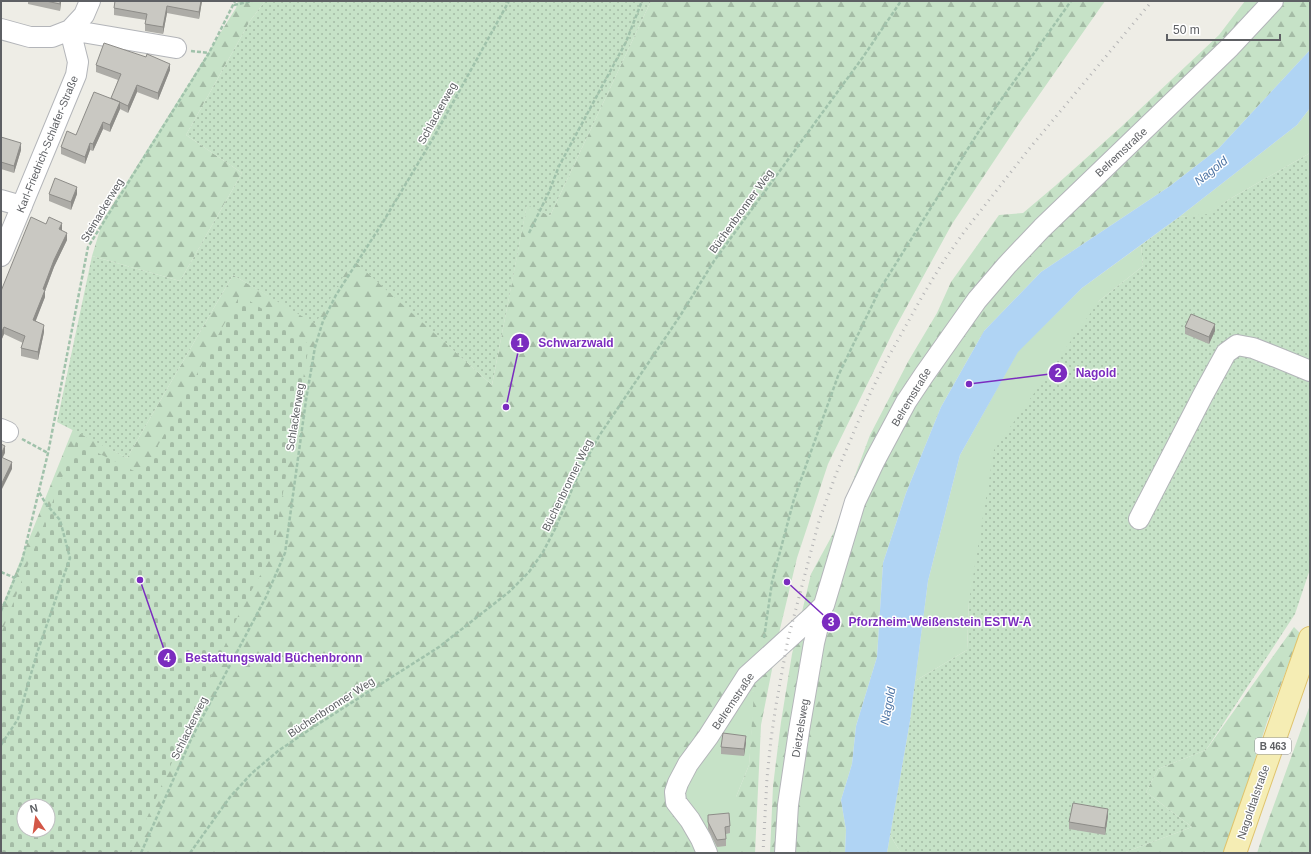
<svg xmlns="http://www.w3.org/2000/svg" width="1311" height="854" viewBox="0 0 1311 854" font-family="Arial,sans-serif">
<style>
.grass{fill:#c6e2c7}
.forest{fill:url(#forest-firs);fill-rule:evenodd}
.cemetery{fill:url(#cemetery-stones);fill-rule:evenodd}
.garden{fill:url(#garden-dots)}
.water{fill:#b0d4f4}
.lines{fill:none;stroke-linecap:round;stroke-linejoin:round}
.minor-casing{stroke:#b3b5b9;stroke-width:22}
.major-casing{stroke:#e0c46d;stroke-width:24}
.path{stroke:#a0c2ab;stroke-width:2.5;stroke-dasharray:4 2;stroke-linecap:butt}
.minor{stroke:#fff;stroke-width:20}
.major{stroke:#f5edb4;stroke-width:22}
.rail{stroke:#b4b4b5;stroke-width:3;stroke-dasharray:1 5;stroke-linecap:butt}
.wall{fill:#adaca7}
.shaded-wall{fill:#8d8c88}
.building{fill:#c9c8c2;stroke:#8d8c88}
.labels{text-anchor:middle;stroke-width:3;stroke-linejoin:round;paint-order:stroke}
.shield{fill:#fff;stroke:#8e9092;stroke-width:1}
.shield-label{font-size:10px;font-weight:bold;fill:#5e6064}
.street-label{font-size:11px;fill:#5e6064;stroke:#fff}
.water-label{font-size:12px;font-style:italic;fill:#4e75a5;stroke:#fff}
.leader{fill:none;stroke:#7b2cbf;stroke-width:1.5}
.callout-dot{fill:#7b2cbf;stroke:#fff;stroke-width:1.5}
.mark-label{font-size:12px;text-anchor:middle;font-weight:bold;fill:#fff}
.callout-label{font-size:12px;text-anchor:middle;font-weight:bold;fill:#7b2cbf;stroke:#fff;stroke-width:3;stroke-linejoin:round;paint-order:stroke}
</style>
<defs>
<pattern id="forest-firs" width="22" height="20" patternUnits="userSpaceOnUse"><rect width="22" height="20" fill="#c6e2c7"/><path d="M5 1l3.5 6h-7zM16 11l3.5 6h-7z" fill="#a4bba5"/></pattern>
<pattern id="cemetery-stones" width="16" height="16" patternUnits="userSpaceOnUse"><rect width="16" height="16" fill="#c6e2c7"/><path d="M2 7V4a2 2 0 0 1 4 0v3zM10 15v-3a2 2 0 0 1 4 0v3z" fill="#a4bba5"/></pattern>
<pattern id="garden-dots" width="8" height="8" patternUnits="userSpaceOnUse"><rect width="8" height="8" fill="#c6e2c7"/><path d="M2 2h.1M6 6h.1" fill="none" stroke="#a4bba5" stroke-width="1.8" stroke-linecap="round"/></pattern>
</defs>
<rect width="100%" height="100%" fill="#eeede6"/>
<!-- grass -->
<path class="grass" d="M1310 108V153L1228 200 1207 215 1179 217 1297 125Z
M1141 245 1143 266 1099 301 969 601 967 650 915 681 928 581 960 455 1018 351 1082 288Z
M734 685 755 692 749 765 736 797V853H701L674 773Z
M890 835 901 853H887Z"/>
<!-- forest -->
<path class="forest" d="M238 1H265L250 21 186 135 242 173 180 281 92 256 103 220 236 8Z
M651 1H1105L1018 125 952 224 894 330 828 464 797 558 780 629 761 725 755 853H736V797L749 765 754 692 734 685 674 773 701 853H1V609L73 429 127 458 233 275 315 323 353 259 492 385 527 204 550 216ZM24 806H48V830H24Z
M1245 1H1310V50L1219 148 1170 186 1041 272 984 331 941 407 906 493 883 563 877 657 856 726 852 764 841 800 846 830 845 853H770L773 786 781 722 792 654 811 574 834 532 870 435 909 360 937 313 951 282 999 215 1023 213 1055 186 1121 127 1219 35Z
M1294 627 1300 633 1267 722 1225 853H1123L1192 827 1146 792 1158 769 1206 750Z
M1310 705V853H1257L1263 835Z"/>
<!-- cemetery -->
<path class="cemetery" d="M240 295 283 322 309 345 272 555 243 605 131 853H1V634L76 442 142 475ZM24 806H48V830H24Z"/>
<!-- garden -->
<path class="garden" d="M265 1H651L550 216 527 205 492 385 353 260 315 324 233 275 127 458 57 422 92 256 180 281 242 173 186 135 250 21Z
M1310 153V569L1295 614 1206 750 1158 769 1146 792 1192 827 1123 853H901L890 835 910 721 915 681 967 650 969 601 994 450 1099 301 1143 266 1141 245 1179 217 1207 214 1228 200Z"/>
<!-- water -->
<path class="water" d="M1310 50V108L1297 125 1179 217 1082 288 1018 352 960 455 928 581 910 721 887 853H845L846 830 841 800 852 764 856 726 877 657 883 563 906 493 941 407 984 331 1041 272 1170 186 1219 148Z"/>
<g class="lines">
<!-- minor casing -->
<g class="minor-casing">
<path id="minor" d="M1 29 30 37H52L70 30 176 48
M1 200 22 206
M1 256 76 75 78 62 70 30 84 15 90 1
M1 429 8 432
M1139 519 1203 395 1226 353 1237 345 1253 348 1276 357 1310 371
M707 853 701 839 690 820 676 802 675 792 678 783 688 764 708 737 747 676 812 617 824 605 855 502 875 460 906 402 924 375 977 300 1007 265 1042 228 1230 47 1273 1
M785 853 788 805 799 731 814 643 823 606"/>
</g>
<!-- major casing -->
<g class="major-casing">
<path id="major" d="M1235 853 1310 638"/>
</g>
<!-- path -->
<path class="path" d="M234 5 252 1
M191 51 209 53
M529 233 549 192 559 166 626 42 642 1
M22 439 48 453
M1 572 15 578
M1 611 22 561 48 453 88 247 209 53 235 1
M764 638 772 582 794 499 838 376 880 289 979 131 1071 1
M1 745 18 719 37 653 70 558 60 520 46 504 39 492
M141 853 192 737 266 597 285 553 306 400 315 347 323 321 336 295 383 222 435 135 509 1
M190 853 230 797 252 773 278 751 315 726 439 647 509 592 529 572 543 552 555 529 579 473 599 436 680 316 714 261 863 57 901 1"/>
<!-- minor -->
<use href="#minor" class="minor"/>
<!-- major -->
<use href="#major" class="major"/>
<!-- rail -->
<path class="rail" d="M763 853 767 778 771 739 776 705 788 639 819 521 836 474 870 394 884 365 923 295 943 262 964 232 1029 149 1152 1"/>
</g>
<!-- wall -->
<path class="wall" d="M28 1H61L60 11 28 4Z
M115 1H202L199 19 167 13 163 34 145 31V24L146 20 114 15V8Z
M96 65 170 70 158 100 137 92 128 113 120 109 110 132 103 129 93 151 90 150 85 164 61 154V147L76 135 111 99 118 80 96 72Z
M1 137 21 150 14 173 1 169Z
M49 194H77L71 210 49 201Z
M61 230 67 240 54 267 45 291V297L35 321 44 332 38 360 21 356V348L23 343 4 334 1 341V291Z
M1185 327 1215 331 1209 344 1185 334Z
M746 743 744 756 721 754V747Z
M708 815 730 826V833L726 834V846L717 847 708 829Z
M1108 816 1105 835 1069 829V822Z"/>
<!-- shaded-wall -->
<path class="shaded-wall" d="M60 1H61L60 11Z
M201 1H202L199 19V12Z
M167 6V13L163 34V27Z
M170 64V70L158 100V93Z
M137 85V92L128 113V106Z
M120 102V109L110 132V125Z
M103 122V129L93 151V144Z
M21 143V150L14 173V166Z
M90 143V150L85 164V157Z
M77 187V194L71 210V202Z
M62 223V230L59 237V229Z
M67 233V240L54 267 45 291V297L33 328V320L43 289 54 260Z
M1215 324V331L1209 344V337Z
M44 325V332L38 360V352Z
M4 327V334L1 341V333Z
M5 446V453L1 461V454Z
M12 462V469L1 491V485Z
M746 736V743L744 756V749Z
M1108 809V816L1105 835V828Z"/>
<!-- building -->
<path class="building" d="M46 1H60V4Z
M115 1H201L199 12 167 6 163 27 145 24 147 14 114 8Z
M104 43 146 57 147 54 170 64 158 93 137 85 128 106 111 98 121 74 96 65Z
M94 92 120 102 110 125 103 122 93 144 90 143 85 157 61 147 67 131 76 135Z
M1 137 21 143 14 166 1 162Z
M55 178 77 187 71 202 49 194Z
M31 217 46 224 49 217 62 223 59 229 67 233 54 260 43 289 45 290 33 320 44 325 38 352 21 348 25 336 4 327 1 333V291Z
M1191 314 1215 324 1209 337 1185 327Z
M1 444 5 446 1 454Z
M1 457 12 462 1 485Z
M723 733 746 736 744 749 721 747Z
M1073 803 1108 809 1105 828 1069 822Z
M729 813 730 826 725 827 726 839 717 840 708 822V815Z"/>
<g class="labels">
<!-- shield labels -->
<rect class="shield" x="1255" y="738" width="36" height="16" rx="3"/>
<g class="shield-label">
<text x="1273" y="750">B 463</text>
</g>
<!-- street labels -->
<g class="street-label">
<text transform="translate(437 113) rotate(-61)" y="4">Schlackerweg</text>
<text transform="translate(47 144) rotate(-68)" y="4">Karl-Friedrich-Schlafer-Straße</text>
<text transform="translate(1121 152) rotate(-43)" y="4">Belremstraße</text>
<text transform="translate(102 210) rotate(-59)" y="4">Steinackerweg</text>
<text transform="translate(741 211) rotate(-54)" y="4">Büchenbronner Weg</text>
<text transform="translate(911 397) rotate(-59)" y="4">Belremstraße</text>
<text transform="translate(295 417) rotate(-81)" y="4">Schlackerweg</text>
<text transform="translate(567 485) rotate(-64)" y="4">Büchenbronner Weg</text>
<text transform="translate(733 701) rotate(-56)" y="4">Belremstraße</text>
<text transform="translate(331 707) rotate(-33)" y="4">Büchenbronner Weg</text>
<text transform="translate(189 728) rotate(-64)" y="4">Schlackerweg</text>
<text transform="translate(800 728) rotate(-81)" y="4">Dietzelsweg</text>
<text transform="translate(1253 802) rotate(-71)" y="4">Nagoldtalstraße</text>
</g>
<!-- water labels -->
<g class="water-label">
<text transform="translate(1211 171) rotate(-38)" y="4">Nagold</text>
<text transform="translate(888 706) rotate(-79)" y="4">Nagold</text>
</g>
</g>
<!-- callouts -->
<path class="leader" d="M506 407L520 343M969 384L1058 373M787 582L831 622M140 580L167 658"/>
<g class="callout-dot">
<circle cx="506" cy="407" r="4"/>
<circle cx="969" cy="384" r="4"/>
<circle cx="787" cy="582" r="4"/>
<circle cx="140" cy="580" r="4"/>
<circle cx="520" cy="343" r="10"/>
<circle cx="1058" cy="373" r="10"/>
<circle cx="831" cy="622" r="10"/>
<circle cx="167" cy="658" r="10"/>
</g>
<g class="mark-label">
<text x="520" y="347">1</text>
<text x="1058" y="377">2</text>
<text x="831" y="626">3</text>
<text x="167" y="662">4</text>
</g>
<g class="callout-label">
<text x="576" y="347">Schwarzwald</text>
<text x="1096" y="377">Nagold</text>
<text x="940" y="626">Pforzheim-Weißenstein ESTW-A</text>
<text x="274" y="662">Bestattungswald Büchenbronn</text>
</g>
<!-- border -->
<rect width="1311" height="854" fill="none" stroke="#5e6064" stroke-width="4"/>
<!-- north arrow -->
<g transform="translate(36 818) rotate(347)"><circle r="19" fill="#ffffff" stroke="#bfbfc1"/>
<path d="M0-3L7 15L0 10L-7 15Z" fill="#d35747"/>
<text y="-6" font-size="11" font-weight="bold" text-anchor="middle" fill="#5e6064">N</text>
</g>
<!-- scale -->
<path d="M1167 34v6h113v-6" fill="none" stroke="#5e6064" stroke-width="2"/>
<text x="1173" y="34" font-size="12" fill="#5e6064" stroke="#ffffff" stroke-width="3" paint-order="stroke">50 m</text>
</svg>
